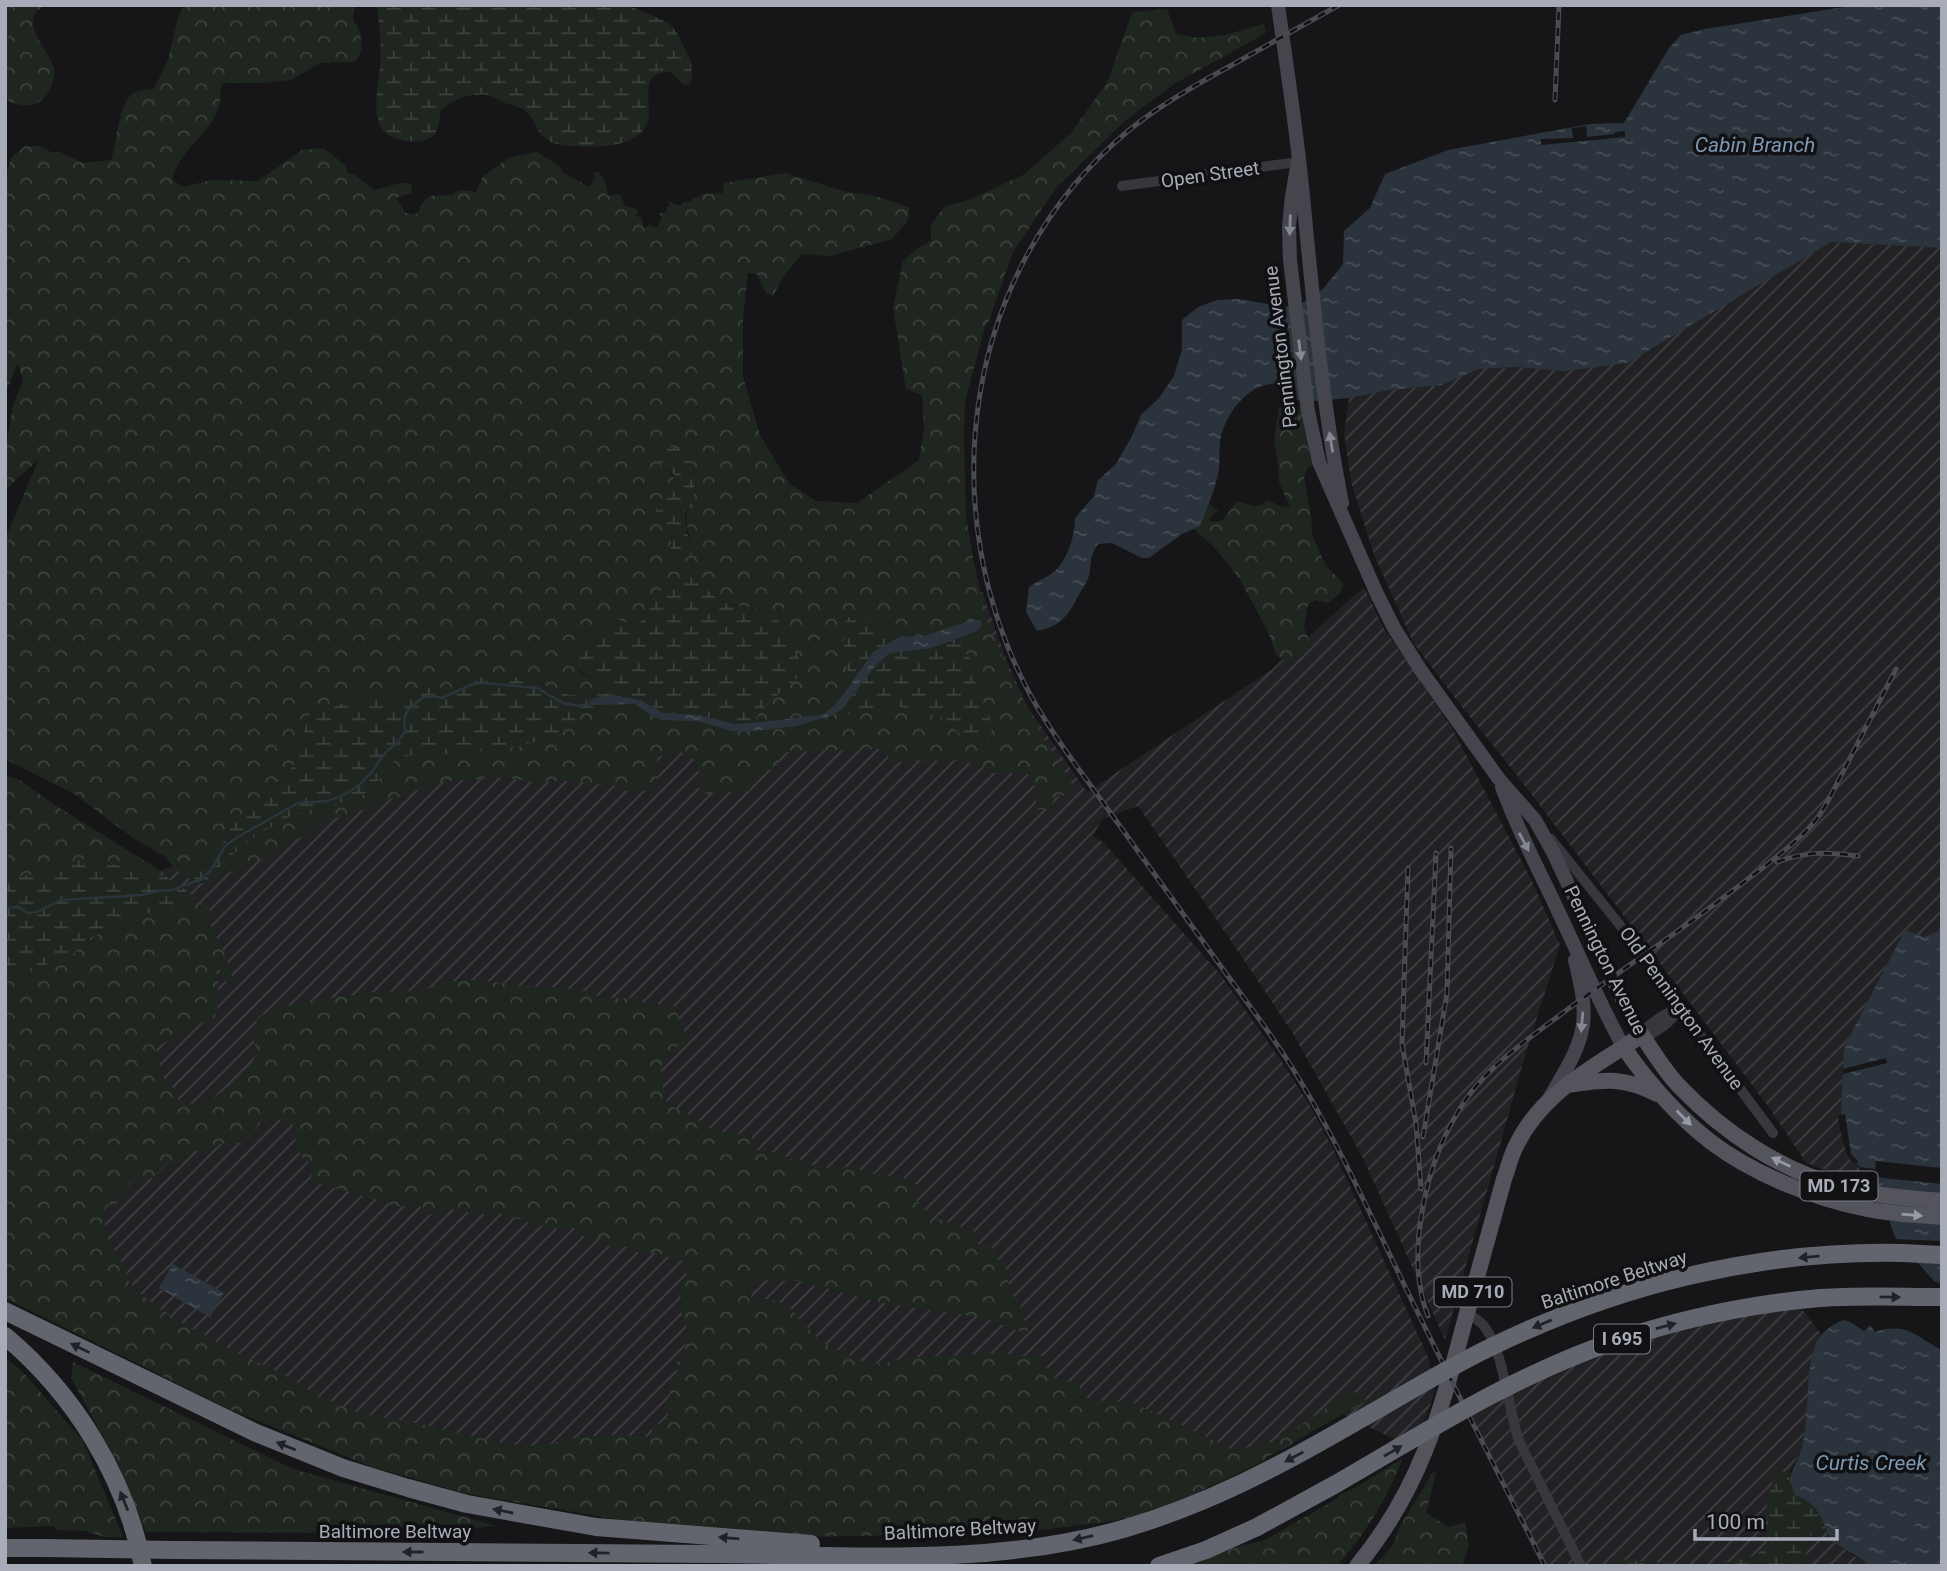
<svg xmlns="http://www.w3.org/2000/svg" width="1947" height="1571" viewBox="0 0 1947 1571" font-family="Roboto,sans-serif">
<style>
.industrial{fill:url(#industrial-furrows)}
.forest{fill:url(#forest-crowns);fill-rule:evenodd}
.wetland{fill:url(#wetland-marsh)}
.water{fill:url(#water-ripples)}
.pier{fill:#161618}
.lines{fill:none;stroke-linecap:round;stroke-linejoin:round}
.stream{stroke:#2b343c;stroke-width:2.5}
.street{stroke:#37373d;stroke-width:10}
.secondary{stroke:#45464d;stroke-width:14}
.primary{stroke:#53545c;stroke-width:16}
.highway{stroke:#63656e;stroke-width:18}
.rail-casing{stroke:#4a4b52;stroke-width:5}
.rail{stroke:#111113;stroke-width:2.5;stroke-dasharray:8;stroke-linecap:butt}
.highway-bridge{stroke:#63656e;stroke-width:18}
.oneway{fill:#858893}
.oneway2{fill:#969aa6}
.oneway3{fill:#212225}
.labels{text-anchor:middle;stroke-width:7;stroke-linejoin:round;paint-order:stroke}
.shield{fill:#111113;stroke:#7a7e86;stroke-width:2}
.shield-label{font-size:18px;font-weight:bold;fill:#a7acb8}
.street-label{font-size:19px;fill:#a7acb8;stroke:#111113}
.water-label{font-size:21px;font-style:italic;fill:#7e99b4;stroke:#111113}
</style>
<defs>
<pattern id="industrial-furrows" width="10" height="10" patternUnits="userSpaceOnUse" patternTransform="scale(1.75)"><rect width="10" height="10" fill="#222225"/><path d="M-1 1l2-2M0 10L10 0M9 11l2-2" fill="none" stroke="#3f3f43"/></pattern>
<pattern id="forest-crowns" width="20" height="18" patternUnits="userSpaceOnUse" patternTransform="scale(1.75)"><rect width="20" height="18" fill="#1e261f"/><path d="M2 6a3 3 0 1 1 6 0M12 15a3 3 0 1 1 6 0" fill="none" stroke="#3c433d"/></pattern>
<pattern id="wetland-marsh" width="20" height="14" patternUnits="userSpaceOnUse" patternTransform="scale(1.75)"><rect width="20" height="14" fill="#1e261f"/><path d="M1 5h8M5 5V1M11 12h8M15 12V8" fill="none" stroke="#3c433d"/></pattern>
<pattern id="water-ripples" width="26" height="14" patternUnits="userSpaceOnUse" patternTransform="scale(1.75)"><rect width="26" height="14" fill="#2b343c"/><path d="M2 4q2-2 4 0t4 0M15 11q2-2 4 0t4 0" fill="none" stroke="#474f56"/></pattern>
</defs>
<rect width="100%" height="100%" fill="#161618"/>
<!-- industrial -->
<path class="industrial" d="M1831 242 1942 248V930L1924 937 1905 930 1844 1047 1841 1114 1851 1161 1862 1167 1876 1183 1842 1176 1806 1163 1768 1106 1691 1004 1519 778 1455 698 1414 644 1374 555 1351 481 1344 434 1349 398 1389 390 1442 385 1479 369 1516 367 1564 371Z
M1364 587 1383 627 1452 728 1532 881 1560 945 1526 1052 1445 1340 1363 1158 1292 1032 1229 938 1138 806 1102 819 1093 836 1104 843 1219 973 1280 1059 1312 1109 1333 1149 1429 1359 1435 1391 1415 1449 1336 1411 1290 1438 1194 1460 656 1490 353 1423 213 1351 144 1298 111 1263 56 1183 131 885 203 852 550 704 886 646 972 610 982 591 1006 659 1027 706 1087 792 1271 670Z
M1796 1301 1821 1334 1815 1344 1810 1371 1807 1417 1801 1450 1790 1472 1820 1515 1831 1541 1844 1547 1854 1556 1873 1566H1545L1469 1414 1610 1343Z"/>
<!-- forest -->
<path class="forest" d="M5 5H46C15 20 48 48 53 66 57 79 49 98 36 104 28 107 17 104 9 102L5 94Z
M183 5H354L353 20C362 31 366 50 355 62L320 63 291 80 263 83H223C218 91 222 101 218 110 205 140 181 147 172 180L184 187 211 180 258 181 302 150 324 148 345 165 348 173 355 175 375 190 400 183 412 184 411 193 398 197 397 200 406 213 415 214 419 212 420 206 429 196 452 195C458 188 468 191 476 192L483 176 510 157 537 152 559 166 563 173 588 186 591 185 595 178 593 173 599 172C604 180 609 186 607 196L620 194 625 206 635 208 638 211 636 216 642 218 643 228 651 225 653 227H658L662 218 659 214 667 211V207L670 206 668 201 676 205H681L683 202 691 201 694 197H699L702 194 723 193 724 183 786 173 843 191 876 196 910 208 907 222 892 239 830 256 802 254 783 277 773 296 766 293 757 274 748 273 743 320V377L760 435 789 483 816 501 857 503 919 460 924 429 922 395 906 389 893 308 903 261 918 248 931 241V225L944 207 971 199 1023 175 1071 133 1108 81 1132 12 1167 9 1176 34 1198 38 1225 35 1264 24 1266 33 1174 84 1126 120 1056 188 1013 252 989 321 985 327 965 401 964 437 966 517 974 564 989 627 1014 682 1042 735 1072 784 1065 795 1055 797 1050 809H1037L1034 781 1027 773H991L989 769 971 764 966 760 894 762 879 749 787 752 780 757 779 764H776L774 770H765L761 776 756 778 749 791 725 792 722 795 700 793 698 785 700 781C699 751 682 747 657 758L656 771 659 776 651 791H626L625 788 620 786 575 781 531 782 504 777 441 782 409 793V796L393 798 375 805V808C352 811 329 819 309 831 306 833 304 836 300 838 295 840 290 838 285 843 279 849 272 854 263 858 245 867 226 872 209 882L219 867 251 839 288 817 318 807 332 806 359 797 372 789 392 762 411 755 462 754 521 746 560 735 572 721 584 713 622 703 635 704 654 717 662 720 698 721 732 731 833 715 842 709 844 713 866 712 879 706 893 705 944 718 961 735 992 725 975 681 971 660 966 653 967 635 978 629 982 625 980 620 965 622 921 637 901 636 882 632 868 619 850 674 855 676C845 692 837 708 820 715L753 723 759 713 774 698 760 610 727 603 714 597 698 580 681 577 670 586 648 597C646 607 647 619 636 625L618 620 569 653C572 657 574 665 577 669 589 681 598 672 608 694L568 695 532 680 456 683 450 690 439 691 424 687 415 689 404 697 368 694 326 709 316 710 308 717 293 767 270 785 260 807 235 822 228 832 222 845 206 858 180 873 164 856 133 838 76 795 5 759V539L39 459 5 490V452L13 405 23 381 18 363 5 394V179L11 158 25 146H39L51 152H60L83 163 111 160C118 141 117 99 137 91 141 89 149 90 154 89L168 60 177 21ZM660 465 694 470C688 501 681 517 693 548L670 552 672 532 659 503C675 486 683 479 660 465Z
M1279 407H1300L1312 466 1307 468 1304 478 1311 514 1312 535 1326 566 1343 583 1341 592 1328 603 1315 600 1308 605 1304 627 1309 641 1308 648 1288 663 1279 658 1275 652 1268 632 1239 578 1215 548 1194 529 1200 526 1209 504 1218 511 1209 518 1212 522 1223 520 1237 501 1254 506 1261 505 1268 500 1279 506 1290 507 1279 482 1278 464 1274 442Z
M5 775 21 781 58 807 161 871 167 877 142 872 70 958 87 938 106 932 131 916 160 911 176 906 190 893 210 911V923L223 950 234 983H227L215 963C218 982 222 1000 214 1018L189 1028 163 1044 155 1047 165 1081 176 1090 179 1101 193 1104 208 1102 245 1074 257 1053 254 1041 257 1018 273 1009 312 1001 374 992 423 991 442 982 477 980 531 987H564L577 992 594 990 597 996 616 999 638 998 644 1003H658L659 1005H666L669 1007 675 1006C678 1019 687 1032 687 1045L675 1047 669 1053 664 1055C658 1071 663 1089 668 1105L685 1110 694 1120 703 1121 709 1128 716 1127 723 1133 736 1132 744 1137H752V1145L758 1151 769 1150C776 1156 783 1153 790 1159H801L818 1168 857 1167 860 1170H867L871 1174 894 1176 896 1178 912 1179 917 1186 916 1200 932 1217 973 1231 977 1243 995 1250 999 1263 1006 1267C1008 1280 1008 1296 1021 1304L1020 1317 1026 1321 1028 1332 1011 1329 987 1318 894 1305 890 1302 887 1304 798 1281 758 1280 752 1288 751 1298 771 1299 788 1306 821 1342 862 1361 881 1364 907 1358 1003 1353 1030 1357 1043 1356 1044 1366 1051 1370 1054 1377 1076 1383 1089 1400 1131 1402 1184 1426 1234 1451 1277 1441 1347 1394 1358 1392 1366 1401 1294 1442 1290 1446 1267 1457 1265 1460 1254 1466 1158 1511 1106 1522 1017 1533 798 1537 627 1521 468 1494 372 1467 231 1410 5 1298ZM284 1119C302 1125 292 1136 297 1149 299 1153 302 1157 304 1160L310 1162 312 1175 309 1181 390 1203 391 1207 408 1206 417 1203 429 1215H440L443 1210 465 1209 471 1215 500 1213 550 1229 574 1228 587 1239H606L609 1246 627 1247 633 1252 663 1254 670 1258 683 1261 687 1271 685 1281 680 1282C681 1297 679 1315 687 1328L685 1352 683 1359 677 1362V1372L666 1403 668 1415 664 1421 653 1427 651 1437 612 1435 580 1437 550 1444 523 1446 498 1442 411 1422 361 1414 312 1392 282 1374 233 1351 181 1322 149 1301 130 1284 125 1267 111 1246 102 1213 106 1205C130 1204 118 1197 129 1184 135 1177 149 1179 157 1179V1174L167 1164C178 1163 186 1161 193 1151H210L220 1144 241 1143 256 1128 258 1123Z
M5 1358 22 1371 83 1441 123 1537H104L85 1531 58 1530 53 1526 5 1528Z
M73 1362 293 1469 497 1526 403 1533 146 1532 118 1464 71 1378Z
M1403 1458C1384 1503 1369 1529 1337 1566H1191L1236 1547 1265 1540 1338 1498 1339 1495 1355 1488Z
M1433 1472H1436L1426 1513 1449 1527 1465 1522 1469 1546 1462 1566H1374L1393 1545 1400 1526Z"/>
<!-- wetland -->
<path class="wetland" d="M377 5H627L669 23 678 34 691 62 692 77 690 85H684L671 72C634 71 656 108 646 126 634 148 594 148 572 146 557 145 544 143 537 128 533 121 531 115 525 111 519 106 512 105 505 103 500 101 496 97 491 96 473 91 454 99 441 110 439 118 440 129 433 136 421 147 386 141 380 125 372 105 379 86 380 66 382 46 379 25 377 5Z
M667 447C699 448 694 482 694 505L693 508 686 509 685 513 687 533 693 548 692 553 686 559H677L670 552 672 532C668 527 659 520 657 515 652 501 674 493 675 480 675 466 656 473 659 454Z
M690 575C703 582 710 596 724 602 732 606 742 606 750 608 776 613 787 625 796 649 800 658 801 672 795 681 793 684 786 688 782 691 770 700 760 710 753 723L733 724 699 715 663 713 640 700 591 705 622 703 584 713 572 721 560 735 520 746 462 754 411 755 392 762 372 789 359 797 332 806 318 807 288 817 251 839 219 867 209 882 198 884 180 873 206 858 222 845 228 832 235 822 260 807 270 785 293 767 308 717 316 710 326 709 368 694 404 697 415 689 425 687 439 691 450 690 456 683 466 677H516L532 680 569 695 607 694C601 675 588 679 576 667 573 664 571 661 569 657V653L597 635C608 616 618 620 636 625 647 619 646 607 648 597L670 586 681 577Z
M860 614 868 619 882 632 901 636 873 652 855 676C850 673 849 674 847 668 843 661 842 623 849 617 851 616 857 615 860 614Z
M967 635 968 636 966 653 971 660 975 681 992 725 990 737 973 743 961 735 944 718 893 705 879 706 866 712 857 714 843 713 842 709 876 665 891 653 948 642Z
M90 858 142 872 167 877 190 893 176 905 160 911 131 916 106 932 87 938 70 958 24 970 8 978 5 995V878L29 875 58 864Z
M1775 1471 1790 1472V1484L1827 1475 1853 1553 1844 1547 1831 1541 1826 1528 1813 1532 1805 1546 1806 1559 1791 1566H1615V1559C1657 1562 1712 1571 1752 1556 1758 1554 1764 1548 1770 1544V1526L1765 1514Z"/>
<!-- water -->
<path class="water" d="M1857 5H1942V248L1831 242 1627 363 1564 371 1516 367 1479 369 1442 385 1389 390 1349 398 1302 402 1290 396 1281 384C1251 380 1228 410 1221 436 1218 449 1221 462 1218 474 1214 492 1207 509 1200 526L1182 534 1149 558H1142L1112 543 1098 544C1089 557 1092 561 1089 576 1087 581 1084 586 1081 591 1070 612 1062 627 1037 631L1026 612 1029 587C1036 582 1043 579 1050 575 1067 564 1075 536 1075 518L1094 496 1098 480 1116 464 1132 436 1141 415 1159 398 1174 376 1182 349V320L1198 307 1217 300 1239 299 1285 307 1299 305 1323 289 1343 264 1344 231 1370 208 1385 174 1448 150 1590 124 1624 123 1669 48 1681 35 1705 29Z
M973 620H980L982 625 978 630 967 635 931 648 890 653 876 665 842 709 833 715 796 726 745 732 732 731 698 721 662 720 654 717 635 704 591 705 590 700 608 694 640 700 663 713 699 715 733 724 753 723 820 715 827 712 838 702 873 652 901 636 921 637Z
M1905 930 1924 937 1942 930V1284L1934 1281 1895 1237 1876 1183 1862 1167 1851 1161 1846 1152 1841 1114 1844 1047Z
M173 1264 224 1293 210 1317 159 1288Z
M1843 1320 1850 1322 1864 1331 1870 1325 1875 1332C1908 1322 1914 1336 1942 1350V1566H1873C1858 1558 1846 1548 1831 1541 1822 1519 1819 1504 1795 1495 1785 1472 1796 1469 1801 1449 1811 1415 1804 1378 1815 1345 1819 1333 1832 1325 1843 1320Z"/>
<!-- pier -->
<path class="pier" d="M1586 126 1587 137 1614 134 1615 132 1625 131V137L1541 145V139L1573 138 1572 128Z
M1886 1058 1887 1063 1843 1074V1069Z
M1845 1114 1851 1154 1858 1161 1857 1164 1851 1161 1846 1152 1840 1129 1838 1116Z
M1876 1161 1942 1168V1184L1874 1177 1864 1175 1859 1169V1167L1875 1169Z
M1892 1239 1942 1241V1259L1908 1258Z"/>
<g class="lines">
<!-- stream -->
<path class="stream" d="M5 908 18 907 28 913 37 912 61 900 142 895 157 891 172 890 202 879 211 870 225 846 236 838 298 803 328 801 344 795 359 785 372 772 379 761 387 751 397 743 405 732 404 720 407 711 423 697 432 696 442 698 473 684 484 683 537 688 563 703 578 706 594 703"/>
<!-- street -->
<path class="street" d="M1122 186 1298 162
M1551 839 1643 954 1680 1008 1773 1133
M1645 1034 1646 1028C1657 1019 1666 1012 1680 1008
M1642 1035 1645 1034 1650 1035C1663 1027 1672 1021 1680 1008
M1467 1312C1473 1317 1479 1320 1484 1326 1504 1351 1508 1409 1519 1441L1581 1566"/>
<!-- secondary -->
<path class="secondary" d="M1278 5C1287 69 1297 132 1303 196 1313 299 1322 402 1342 503
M1298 162 1292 196 1289 227 1290 260 1308 411 1319 462 1377 594 1394 628 1420 669 1499 779 1535 820 1553 852 1625 1006 1642 1035
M1502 787C1518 831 1540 872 1560 915 1581 959 1600 1005 1624 1048
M1549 1099C1561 1077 1577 1055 1582 1030 1587 1008 1580 982 1575 960"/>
<!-- primary -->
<path class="primary" d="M1624 1048C1648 1082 1677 1116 1711 1142 1753 1174 1815 1199 1867 1209 1892 1214 1917 1215 1942 1217
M1567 1085C1603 1080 1623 1076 1657 1094
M1357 1566C1423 1486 1441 1410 1467 1313 1479 1268 1492 1224 1504 1179 1508 1169 1510 1158 1515 1148 1541 1092 1593 1068 1642 1035 1654 1053 1665 1072 1680 1087 1724 1133 1780 1170 1842 1187 1874 1196 1908 1198 1942 1201"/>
<!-- highway -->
<path class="highway" d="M1902 1253 1942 1255
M5 1311 254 1432 343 1468 408 1488 467 1504 596 1527 811 1544
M5 1336C75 1395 125 1476 143 1566
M5 1548H44
M175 1550C354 1551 534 1553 714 1554 850 1555 991 1567 1123 1529 1206 1505 1280 1466 1354 1423
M1159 1566 1206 1550 1257 1527 1334 1485"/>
<!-- rail casing -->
<g class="rail-casing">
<path id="rail" d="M1339 5C1300 27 1262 48 1223 70 1190 88 1157 107 1128 131 962 270 930 512 1032 698 1055 739 1085 777 1112 815 1147 864 1182 912 1217 961 1241 994 1266 1027 1288 1061 1339 1141 1376 1228 1418 1313 1459 1397 1502 1481 1545 1566
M1555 100 1559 5
M1777 862C1808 851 1826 852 1858 856
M1408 868 1402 1044 1416 1124 1421 1189
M1426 1063 1436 853
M1423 1137 1447 993 1451 848
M1428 1316C1415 1283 1416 1246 1422 1212 1429 1170 1444 1130 1469 1095 1493 1063 1528 1039 1560 1015 1618 972 1679 932 1736 888 1760 870 1785 852 1806 831 1824 814 1833 790 1845 768 1862 735 1879 702 1896 669"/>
</g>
<!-- rail -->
<use href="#rail" class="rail"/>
<!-- highway-bridge -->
<path class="highway-bridge" d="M1354 1423C1399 1398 1443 1370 1489 1348 1617 1285 1758 1250 1902 1253
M1334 1485C1424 1433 1513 1376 1612 1342 1679 1319 1749 1304 1820 1298 1860 1295 1901 1297 1942 1297
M44 1548 175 1550"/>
</g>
<!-- one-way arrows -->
<defs><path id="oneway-solid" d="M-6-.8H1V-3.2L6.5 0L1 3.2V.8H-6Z" transform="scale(1.75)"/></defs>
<g class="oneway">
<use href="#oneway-solid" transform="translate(1290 225) rotate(92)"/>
<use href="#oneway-solid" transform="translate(1300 350) rotate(83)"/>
<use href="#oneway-solid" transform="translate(1331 442) rotate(-99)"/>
<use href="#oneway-solid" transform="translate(1524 842) rotate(62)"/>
<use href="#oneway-solid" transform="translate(1582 1022) rotate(95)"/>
</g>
<g class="oneway2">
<use href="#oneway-solid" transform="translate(1684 1118) rotate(45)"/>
<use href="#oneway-solid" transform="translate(1781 1162) rotate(-154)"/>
<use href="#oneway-solid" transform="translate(1912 1215) rotate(5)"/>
</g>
<g class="oneway3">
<use href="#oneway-solid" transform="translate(1809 1257) rotate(175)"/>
<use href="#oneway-solid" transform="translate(1890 1297) rotate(1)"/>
<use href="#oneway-solid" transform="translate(1542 1324) rotate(157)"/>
<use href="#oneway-solid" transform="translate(1666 1326) rotate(-15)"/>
<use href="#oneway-solid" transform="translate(80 1348) rotate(-154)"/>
<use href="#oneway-solid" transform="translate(286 1446) rotate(-158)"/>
<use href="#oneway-solid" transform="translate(1393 1451) rotate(-30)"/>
<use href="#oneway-solid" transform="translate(1294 1457) rotate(152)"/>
<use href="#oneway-solid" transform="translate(124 1501) rotate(-112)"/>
<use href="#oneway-solid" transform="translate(503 1511) rotate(-169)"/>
<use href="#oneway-solid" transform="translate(729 1538) rotate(-175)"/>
<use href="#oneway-solid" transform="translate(1083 1538) rotate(167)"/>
<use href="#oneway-solid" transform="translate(413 1552) rotate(-180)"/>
<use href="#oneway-solid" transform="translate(599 1553) rotate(-179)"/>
</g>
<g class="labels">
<!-- shield labels -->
<g class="shield">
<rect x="1800.5" y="1171.5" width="77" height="29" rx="5"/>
<rect x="1434.5" y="1277.5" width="77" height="29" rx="5"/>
<rect x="1594" y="1324.5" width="56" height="29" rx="5"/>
</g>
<g class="shield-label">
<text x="1839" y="1192">MD 173</text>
<text x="1473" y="1298">MD 710</text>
<text x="1622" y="1345">I 695</text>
</g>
<!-- street labels -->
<g class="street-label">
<text transform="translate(1210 174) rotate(-8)" y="7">Open Street</text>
<text transform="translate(1280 347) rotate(-97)" y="7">Pennington Avenue</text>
<text transform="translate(1606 960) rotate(64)" y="7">Pennington Avenue</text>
<text transform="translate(1682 1008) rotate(54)" y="7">Old Pennington Avenue</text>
<text transform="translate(1614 1279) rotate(-18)" y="7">Baltimore Beltway</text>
<text transform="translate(960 1529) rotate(-3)" y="7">Baltimore Beltway</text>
<text x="395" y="1538">Baltimore Beltway</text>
</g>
<!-- water labels -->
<g class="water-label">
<text x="1755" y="152">Cabin Branch</text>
<text x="1871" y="1470">Curtis Creek</text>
</g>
</g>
<!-- border -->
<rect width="1947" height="1571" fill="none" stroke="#a7acb8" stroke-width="14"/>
<!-- scale -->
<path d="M1695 1529v10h142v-10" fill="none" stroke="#a7acb8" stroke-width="3.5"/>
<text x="1706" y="1529" font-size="21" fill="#a7acb8" stroke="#111113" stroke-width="5" paint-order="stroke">100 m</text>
</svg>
